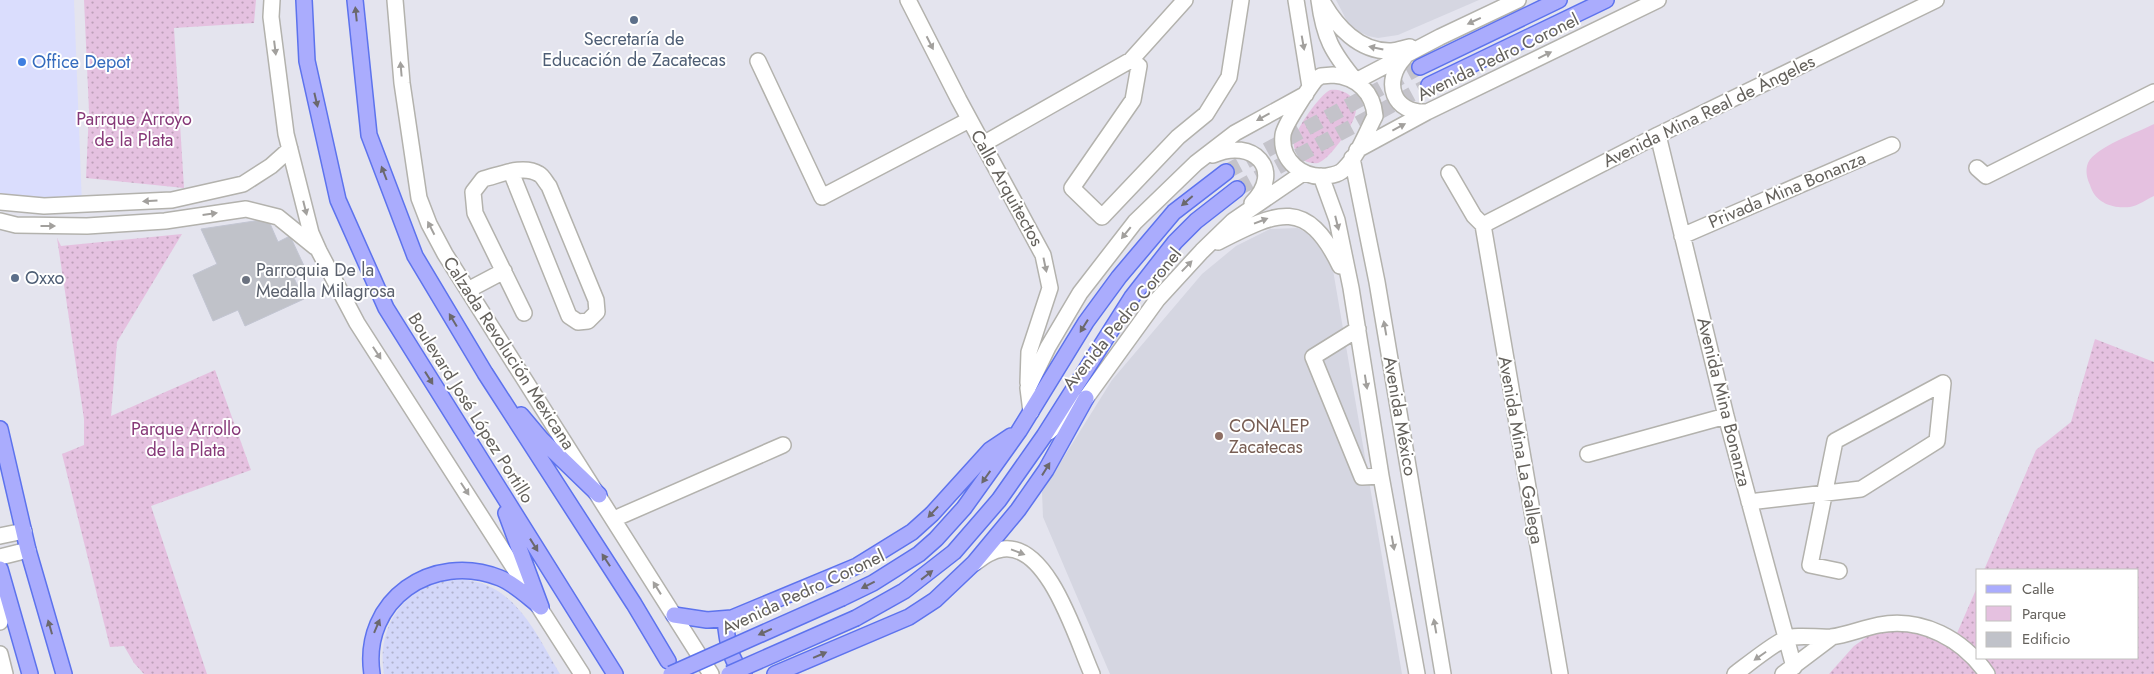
<svg xmlns="http://www.w3.org/2000/svg" width="2154" height="674" viewBox="0 0 2154 674" font-family="Jost,sans-serif">
<style>
.commercial{fill:#daddfd}
.education{fill:#d5d6e1}
.green{fill:url(#green-dots)}
.sand{fill:url(#sand-dots)}
.pitch{fill:#e5c1e0}
.building{fill:#c0c2c9;stroke:#c2c5d2}
.lines{fill:none;stroke-linecap:round;stroke-linejoin:round}
.major-tunnel{stroke:#c4c3ca;stroke-width:15;stroke-dasharray:15 8;stroke-linecap:butt}
.minor-casing{stroke:#b3b2ad;stroke-width:18}
.major-casing{stroke:#5d73ed;stroke-width:18}
.minor{stroke:#fff;stroke-width:15}
.major{stroke:#aaacfd;stroke-width:15}
.major-bridge-casing{stroke:#5d73ed;stroke-width:18;stroke-linecap:butt}
.major-bridge{stroke:#aaacfd;stroke-width:15}
.oneway{fill:#6b686c}
.oneway2{fill:#a2a09d}
.service-dot{fill:#5c6f8a;stroke:#fff;stroke-width:2}
.shop-dot{fill:#3f7fe0;stroke:#fff;stroke-width:2}
.worship-dot{fill:#6b7280;stroke:#fff;stroke-width:2}
.education-dot{fill:#8d6e63;stroke:#fff;stroke-width:2}
.labels{text-anchor:middle;stroke-width:4;stroke-linejoin:round;paint-order:stroke}
.service-label{font-size:18px;fill:#4e5e75;stroke:#fff}
.street-label{font-size:18px;fill:#64615c;stroke:#fff}
.shop-label{font-size:18px;fill:#366cbe;stroke:#fff;text-anchor:start}
.park-label{font-size:18px;fill:#863878;stroke:#fff}
.worship-label{font-size:18px;fill:#5b616d;stroke:#fff;text-anchor:start}
.education-label{font-size:18px;fill:#785e54;stroke:#fff;text-anchor:start}
</style>
<defs>
<pattern id="green-dots" width="8" height="8" patternUnits="userSpaceOnUse" patternTransform="scale(1.25)"><rect width="8" height="8" fill="#e5c1e0"/><path d="M2 2h.1M6 6h.1" fill="none" stroke="#bda0b9" stroke-width="1.8" stroke-linecap="round"/></pattern>
<pattern id="sand-dots" width="8" height="8" patternUnits="userSpaceOnUse" patternTransform="scale(1.25)"><rect width="8" height="8" fill="#d3d7f9"/><path d="M2 2h.1M6 6h.1" fill="none" stroke="#afb2cd" stroke-width="1.8" stroke-linecap="round"/></pattern>
</defs>
<rect width="100%" height="100%" fill="#e4e4ee"/>
<!-- commercial -->
<path class="commercial" d="M0 0H74L82 205 0 195Z"/>
<!-- education -->
<path class="education" d="M1336 0H1479L1398 35 1378 38 1368 36 1358 31 1348 23Z
M1298 228 1315 238 1333 270 1402 674H1110L1043 517 1042 492 1112 380 1202 274 1236 246 1270 229Z"/>
<!-- green -->
<path class="green" d="M84 0H256L254 23 174 28 184 188 86 178 89 111Z
M1330 90C1345 88 1360 99 1355 115 1352 127 1329 160 1318 163 1311 164 1305 162 1300 157 1295 153 1293 146 1294 140 1297 127 1320 95 1330 90Z
M182 234 117 342 111 416 215 370 251 470 151 506 207 674H144L134 663 124 646 110 647 62 454 84 445V419L57 238 61 246Z
M2095 339 2154 362V674H1829L1854 646 1881 627 1931 635 1951 647 1978 585V658H2138V570H1984L2036 450 2071 422Z"/>
<!-- sand -->
<path class="sand" d="M463 579C471 581 479 582 486 585 522 599 541 643 560 674H384C377 633 397 596 437 582 445 580 455 580 463 579Z"/>
<!-- pitch -->
<path class="pitch" d="M2154 124V196C2147 199 2138 206 2130 207 2113 209 2095 203 2090 185 2087 179 2085 170 2088 163 2095 147 2139 132 2154 124Z"/>
<!-- building -->
<path class="building" d="M268 219 278 242 290 236 307 272 294 278 304 299 245 326 238 310 213 321 193 275 217 264 201 229Z"/>
<g class="lines">
<!-- major-tunnel -->
<path class="major-tunnel" d="M1226 172 1420 67
M1237 189 1429 85"/>
<!-- minor casing -->
<g class="minor-casing">
<path id="minor" d="M272 0 271 17 286 134 311 233 319 251 357 323 582 674
M395 0 402 83 419 198 429 224 445 254 711 674
M908 0 959 100 1043 255 1050 288 1029 352 1028 383
M1296 0 1310 87
M1319 0C1324 38 1332 52 1356 81L1440 37 1518 0
M1322 1C1336 26 1359 52 1391 51 1397 51 1404 48 1410 47
M1404 58C1382 82 1393 114 1427 112
M1131 60 1139 66 1133 100 1072 188 1102 217 1178 137 1206 114 1229 77 1241 0
M758 61 822 197 969 120
M1333 75C1357 77 1373 92 1375 116 1366 133 1358 156 1344 169 1340 174 1333 175 1327 176 1303 179 1280 161 1283 135 1284 125 1309 88 1316 79L1321 76Z
M1658 135 1726 416 1794 667
M983 144 1131 60 1185 0
M1357 150 1427 112 1658 0
M1213 155C1253 137 1285 170 1252 203
M1352 158 1377 282 1443 674
M1977 168 1986 176 2154 92
M511 172 569 316 578 322 588 321 597 312 596 300 549 186C546 183 543 176 539 174 523 164 500 175 483 179L473 192 475 213 524 313
M1449 173 1474 216 1483 225
M1321 176 1337 220 1351 288 1381 476 1417 674
M0 202 44 206 172 200 243 184 271 166 290 149
M0 221 16 225 87 226 165 221 246 209 278 217 315 247
M1483 225 1658 135 1936 0
M1483 225 1560 674
M1682 236 1892 145
M1218 242C1277 212 1306 196 1340 266
M468 290 504 271
M1358 329 1313 357 1362 477 1381 476
M1031 412 1028 388 1048 347 1080 293 1135 222 1196 163 1235 133 1306 94
M1049 432 1086 398 1157 300 1202 251 1233 221 1303 173
M1588 454 1726 416
M1749 502 1861 489 1937 441 1943 383 1835 441 1810 565 1839 571
M614 519 783 445
M0 536 24 531
M0 557 28 550
M975 563C983 557 992 550 1003 549 1049 543 1077 641 1092 674
M0 622 6 595
M0 654 5 674
M1735 674C1747 665 1773 644 1785 639 1796 634 1818 638 1831 637 1847 635 1863 628 1879 625 1922 617 1963 639 1987 674
M1783 674 1832 637"/>
</g>
<!-- major casing -->
<g class="major-casing">
<path id="major" d="M304 0 307 61 338 200 386 308 615 674
M355 0 369 135 415 256 485 373 634 604 668 661
M1420 67 1559 0
M1429 85 1606 0
M521 415 542 440 599 495
M0 429 28 550 64 674
M506 513 541 607
M0 569 30 674
M842 598 873 583 919 554 936 539 964 508 1019 431 1086 322 1119 277 1174 212 1226 172
M674 615 707 620 732 618 857 566 912 532 932 514 990 450 1011 436
M856 618 904 591 954 552 999 500 1044 436 1132 297 1175 242 1196 221 1237 189
M725 619C727 639 729 660 744 674
M372 674C361 600 433 551 500 578 515 584 529 598 541 607
M775 674 909 617 935 600 974 563 1018 510 1046 470 1086 398"/>
</g>
<!-- minor -->
<use href="#minor" class="minor"/>
<!-- major -->
<use href="#major" class="major"/>
<!-- major-bridge casing -->
<g class="major-bridge-casing">
<path id="major-bridge" d="M671 674 842 598
M729 674 856 618"/>
</g>
<!-- major-bridge -->
<use href="#major-bridge" class="major-bridge"/>
</g>
<!-- one-way arrows -->
<defs><path id="oneway-solid" d="M-6-.8H1V-3.2L6.5 0L1 3.2V.8H-6Z" transform="scale(1.25)"/></defs>
<g class="oneway">
<use href="#oneway-solid" transform="translate(356 14) rotate(-96)"/>
<use href="#oneway-solid" transform="translate(316 100) rotate(77)"/>
<use href="#oneway-solid" transform="translate(384 173) rotate(-111)"/>
<use href="#oneway-solid" transform="translate(1187 201) rotate(139)"/>
<use href="#oneway-solid" transform="translate(453 320) rotate(-121)"/>
<use href="#oneway-solid" transform="translate(1084 326) rotate(122)"/>
<use href="#oneway-solid" transform="translate(429 378) rotate(58)"/>
<use href="#oneway-solid" transform="translate(1046 469) rotate(-58)"/>
<use href="#oneway-solid" transform="translate(986 477) rotate(125)"/>
<use href="#oneway-solid" transform="translate(933 512) rotate(133)"/>
<use href="#oneway-solid" transform="translate(534 545) rotate(58)"/>
<use href="#oneway-solid" transform="translate(606 560) rotate(-123)"/>
<use href="#oneway-solid" transform="translate(927 575) rotate(-38)"/>
<use href="#oneway-solid" transform="translate(868 585) rotate(153)"/>
<use href="#oneway-solid" transform="translate(377 626) rotate(-67)"/>
<use href="#oneway-solid" transform="translate(50 627) rotate(-106)"/>
<use href="#oneway-solid" transform="translate(765 632) rotate(156)"/>
<use href="#oneway-solid" transform="translate(820 655) rotate(-23)"/>
</g>
<g class="oneway2">
<use href="#oneway-solid" transform="translate(1474 21) rotate(155)"/>
<use href="#oneway-solid" transform="translate(930 43) rotate(63)"/>
<use href="#oneway-solid" transform="translate(1303 43) rotate(80)"/>
<use href="#oneway-solid" transform="translate(275 48) rotate(83)"/>
<use href="#oneway-solid" transform="translate(1376 48) rotate(-168)"/>
<use href="#oneway-solid" transform="translate(1545 55) rotate(-26)"/>
<use href="#oneway-solid" transform="translate(401 69) rotate(-95)"/>
<use href="#oneway-solid" transform="translate(1263 117) rotate(151)"/>
<use href="#oneway-solid" transform="translate(1399 127) rotate(-28)"/>
<use href="#oneway-solid" transform="translate(150 201) rotate(176)"/>
<use href="#oneway-solid" transform="translate(305 208) rotate(76)"/>
<use href="#oneway-solid" transform="translate(210 214) rotate(-8)"/>
<use href="#oneway-solid" transform="translate(1261 221) rotate(-21)"/>
<use href="#oneway-solid" transform="translate(1337 223) rotate(76)"/>
<use href="#oneway-solid" transform="translate(48 226)"/>
<use href="#oneway-solid" transform="translate(431 228) rotate(-117)"/>
<use href="#oneway-solid" transform="translate(1126 233) rotate(129)"/>
<use href="#oneway-solid" transform="translate(1045 265) rotate(78)"/>
<use href="#oneway-solid" transform="translate(1187 266) rotate(-46)"/>
<use href="#oneway-solid" transform="translate(1385 328) rotate(-100)"/>
<use href="#oneway-solid" transform="translate(377 353) rotate(57)"/>
<use href="#oneway-solid" transform="translate(1366 382) rotate(81)"/>
<use href="#oneway-solid" transform="translate(465 489) rotate(57)"/>
<use href="#oneway-solid" transform="translate(1393 543) rotate(80)"/>
<use href="#oneway-solid" transform="translate(1018 552) rotate(21)"/>
<use href="#oneway-solid" transform="translate(657 588) rotate(-122)"/>
<use href="#oneway-solid" transform="translate(1435 626) rotate(-100)"/>
<use href="#oneway-solid" transform="translate(1760 656) rotate(145)"/>
</g>
<!-- markers -->
<g class="service-dot">
<circle cx="634" cy="20" r="5"/>
<circle cx="15" cy="278" r="5"/>
</g>
<circle class="shop-dot" cx="22" cy="62" r="5"/>
<circle class="worship-dot" cx="246" cy="280" r="5"/>
<circle class="education-dot" cx="1219" cy="436" r="5"/>
<g class="labels">
<!-- service labels -->
<g class="service-label">
<text x="634" y="45">Secretaría de<tspan x="634" dy="21">Educación de Zacatecas</tspan></text>
<text x="25" y="284" text-anchor="start">Oxxo</text>
</g>
<!-- street labels -->
<g class="street-label">
<text transform="translate(1498 57) rotate(-26)" y="6">Avenida Pedro Coronel</text>
<text transform="translate(1709 111) rotate(-26)" y="6">Avenida Mina Real de Ángeles</text>
<text transform="translate(1007 188) rotate(61)" y="6">Calle Arquitectos</text>
<text transform="translate(1787 190) rotate(-23)" y="6">Privada Mina Bonanza</text>
<text transform="translate(1122 319) rotate(-51)" y="6">Avenida Pedro Coronel</text>
<text transform="translate(509 353) rotate(57)" y="6">Calzada Revolución Mexicana</text>
<text transform="translate(1724 402) rotate(76)" y="6">Avenida Mina Bonanza</text>
<text transform="translate(471 408) rotate(58)" y="6">Boulevard José López Portillo</text>
<text transform="translate(1400 416) rotate(80)" y="6">Avenida México</text>
<text transform="translate(1521 450) rotate(80)" y="6">Avenida Mina La Gallega</text>
<text transform="translate(803 592) rotate(-25)" y="6">Avenida Pedro Coronel</text>
</g>
<!-- shop labels -->
<g class="shop-label">
<text x="32" y="68">Office Depot</text>
</g>
<!-- park labels -->
<g class="park-label">
<text x="134" y="125">Parrque Arroyo<tspan x="134" dy="21">de la Plata</tspan></text>
<text x="186" y="435">Parque Arrollo<tspan x="186" dy="21">de la Plata</tspan></text>
</g>
<!-- worship labels -->
<g class="worship-label">
<text x="256" y="276">Parroquia De la<tspan x="256" dy="21">Medalla Milagrosa</tspan></text>
</g>
<!-- education labels -->
<g class="education-label">
<text x="1229" y="432">CONALEP<tspan x="1229" dy="21">Zacatecas</tspan></text>
</g>
</g>
<!-- legend -->
<rect x="1976" y="569" width="162" height="90" fill="#ffffff" stroke="#c1c0be"/>
<rect x="1986" y="585" width="25" height="8" fill="#aaacfd" stroke="#c1c0be"/>
<text x="2022" y="594" font-size="15" fill="#64615c">Calle</text>
<rect x="1986" y="606" width="25" height="15" fill="#e5c1e0" stroke="#c1c0be"/>
<text x="2022" y="619" font-size="15" fill="#64615c">Parque</text>
<rect x="1986" y="632" width="25" height="15" fill="#c0c2c9" stroke="#c1c0be"/>
<text x="2022" y="644" font-size="15" fill="#64615c">Edificio</text>
</svg>
